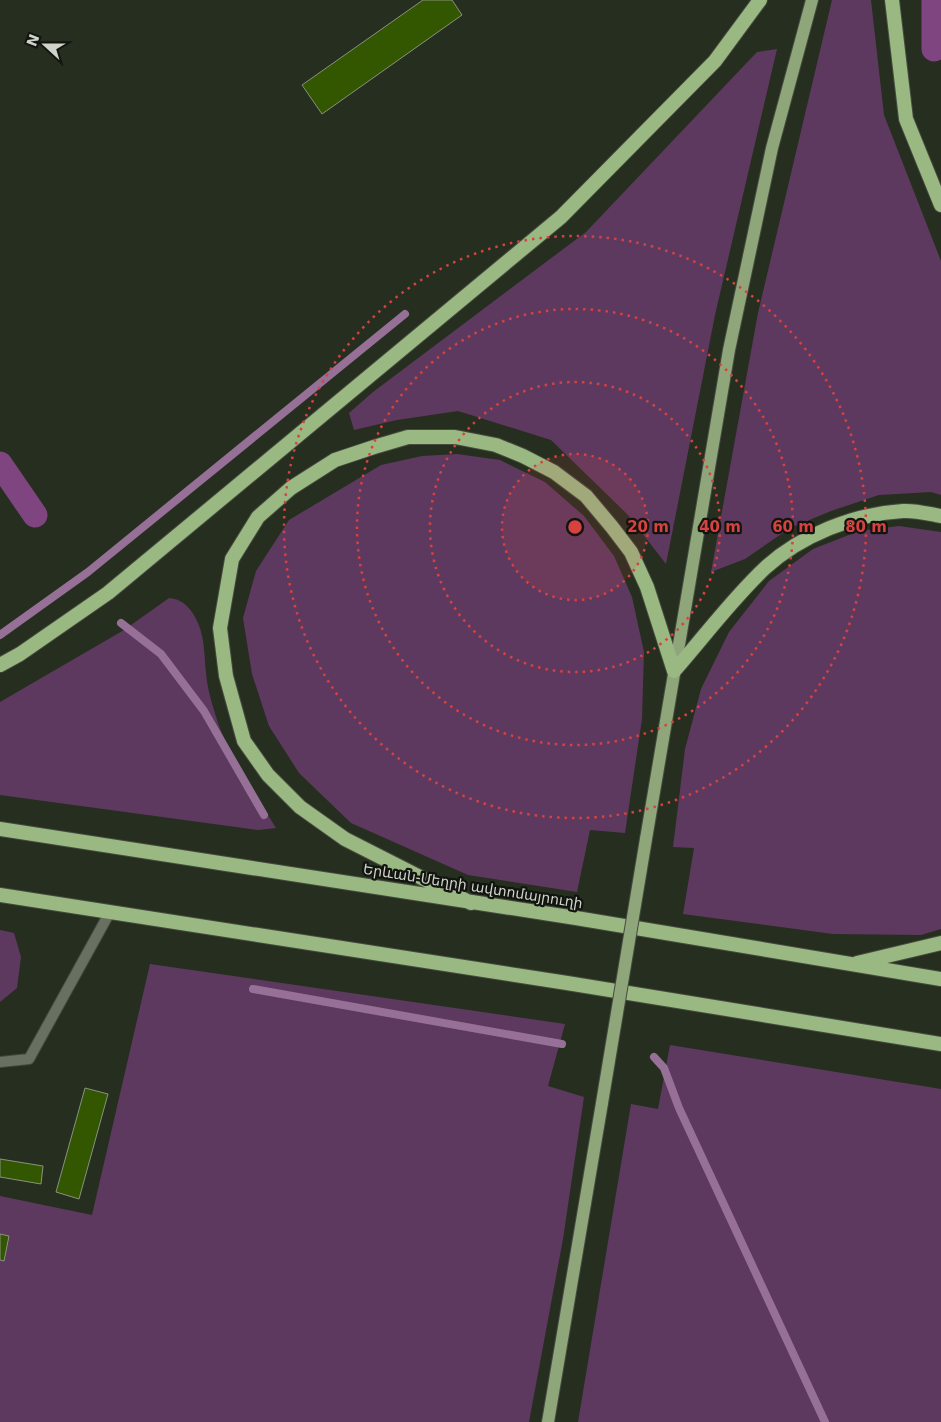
<svg xmlns="http://www.w3.org/2000/svg" width="941" height="1422" viewBox="0 0 941 1422" font-family="'DejaVu Sans','Noto Sans Armenian',sans-serif">
<style>
.green{fill:#5e395f}
.lines{fill:none;stroke-linecap:round;stroke-linejoin:round}
.stream{stroke:#967096;stroke-width:8}
.canal{stroke:#7e4580;stroke-width:25}
.building{fill:#335700;stroke:#889280}
.service-casing{stroke:#454b3f;stroke-width:12}
.primary-casing{stroke:#454b3f;stroke-width:14}
.trunk-casing{stroke:#454b3f;stroke-width:16}
.service{stroke:#687161;stroke-width:10}
.primary{stroke:#8ea67a;stroke-width:12}
.trunk{stroke:#9ab882;stroke-width:14}
.primary-bridge-casing{stroke:#454b3f;stroke-width:14;stroke-linecap:butt}
.primary-bridge{stroke:#8ea67a;stroke-width:12}
.ring{fill:none;stroke:#d54240;stroke-width:2.5;stroke-dasharray:2.5 5}
.labels{text-anchor:middle;stroke-width:4.5;stroke-linejoin:round;paint-order:stroke}
.street-label{font-size:14px;fill:#cfd4cb;stroke:#12150f}
.centre{fill:#d54240;stroke:#12150f;stroke-width:2.5}
.ring-label{font-size:15px;text-anchor:middle;font-weight:bold;fill:#d54240;stroke:#12150f;stroke-width:4.5;stroke-linejoin:round;paint-order:stroke}
</style>
<rect width="100%" height="100%" fill="#262e20"/>
<!-- green -->
<path class="green" d="M832 0H871L884 115 941 261V495L931 492 879 495 831 511 790 528 745 559 711 572 758 313Z
M777 49 715 315 666 564 628 515 551 440 458 411 397 420 354 430 349 413 373 392 586 232 757 52Z
M457 454 500 460 545 482 584 516 614 556 632 597 644 652 642 719 625 833 590 830 577 892 468 875 351 823 299 773 269 726 252 674 243 618 256 571 289 520 381 465 422 456Z
M899 526 941 532V929L921 935 833 934 683 914 694 848 673 847 685 749 701 689 729 632 769 581 813 549 859 531Z
M169 598C181 599 189 606 195 617 205 634 204 654 206 673 207 685 210 698 214 710 225 751 254 792 276 828L258 830 0 795V702L124 630Z
M0 930 14 933 21 957 17 988 0 1002Z
M150 964 565 1024 548 1086 584 1097 563 1239 529 1422H0V1196L92 1215Z
M670 1045 941 1089V1422H578L631 1104 658 1109Z"/>
<g class="lines">
<!-- stream -->
<path class="stream" d="M121 623 161 654 204 711 264 815
M0 635 88 572 405 314
M253 989 562 1044
M654 1057 664 1068 679 1108 825 1422"/>
<!-- canal -->
<path class="canal" d="M934 0V49
M0 464 35 515"/>
</g>
<!-- building -->
<path class="building" d="M423 0H452L462 15 322 114 302 85Z
M85 1088 108 1094 79 1199 56 1192Z
M0 1159 43 1166 41 1184 0 1177Z
M0 1234 9 1236 4 1261 0 1260Z"/>
<g class="lines">
<!-- service casing -->
<g class="service-casing">
<path id="service" d="M0 1062 29 1059 110 912"/>
</g>
<!-- primary casing -->
<g class="primary-casing">
<path id="primary" d="M646 839 729 350 772 148 812 0
M548 1422 602 1103"/>
</g>
<!-- trunk casing -->
<g class="trunk-casing">
<path id="trunk" d="M892 0 906 119 941 205
M0 665 20 654 108 593 561 217 715 61 760 0
M674 671C704 637 732 599 765 568 801 535 854 514 903 511 915 510 929 514 941 516
M0 829 576 918 941 979
M0 895 567 983 941 1044
M471 903 345 839 300 807 268 775 244 741 226 676 220 628 232 559 258 517 291 488 335 460 374 447 408 437H455L496 445 523 456 554 472 586 496 612 527 631 552 647 587 674 671
M857 963 941 943"/>
</g>
<!-- service -->
<use href="#service" class="service"/>
<!-- primary -->
<use href="#primary" class="primary"/>
<!-- trunk -->
<use href="#trunk" class="trunk"/>
<!-- primary-bridge casing -->
<g class="primary-bridge-casing">
<path id="primary-bridge" d="M602 1103 646 839"/>
</g>
<!-- primary-bridge -->
<use href="#primary-bridge" class="primary-bridge"/>
</g>
<!-- distance rings -->
<circle cx="575" cy="527" r="73" fill="#d54240" fill-opacity=".12"/>
<g class="ring">
<circle cx="575" cy="527" r="73"/>
<circle cx="575" cy="527" r="145"/>
<circle cx="575" cy="527" r="218"/>
<circle cx="575" cy="527" r="291"/>
</g>
<g class="labels">
<!-- street labels -->
<g class="street-label">
<text transform="translate(473 886) rotate(9)" y="5">Երևան-Մեղրի ավտոմայրուղի</text>
</g>
</g>
<circle cx="575" cy="527" r="8" class="centre"/>
<g class="ring-label">
<text x="648" y="532">20 m</text>
<text x="720" y="532">40 m</text>
<text x="793" y="532">60 m</text>
<text x="866" y="532">80 m</text>
</g>
<!-- north arrow -->
<g transform="translate(45 45) rotate(291)" stroke="#12150f" stroke-width="4" paint-order="stroke">
<path d="M0-4L9 19L0 12L-9 19Z" fill="#cfd4cb"/>
<text y="-8" font-size="14" font-weight="bold" text-anchor="middle" fill="#cfd4cb">N</text>
</g>
</svg>
